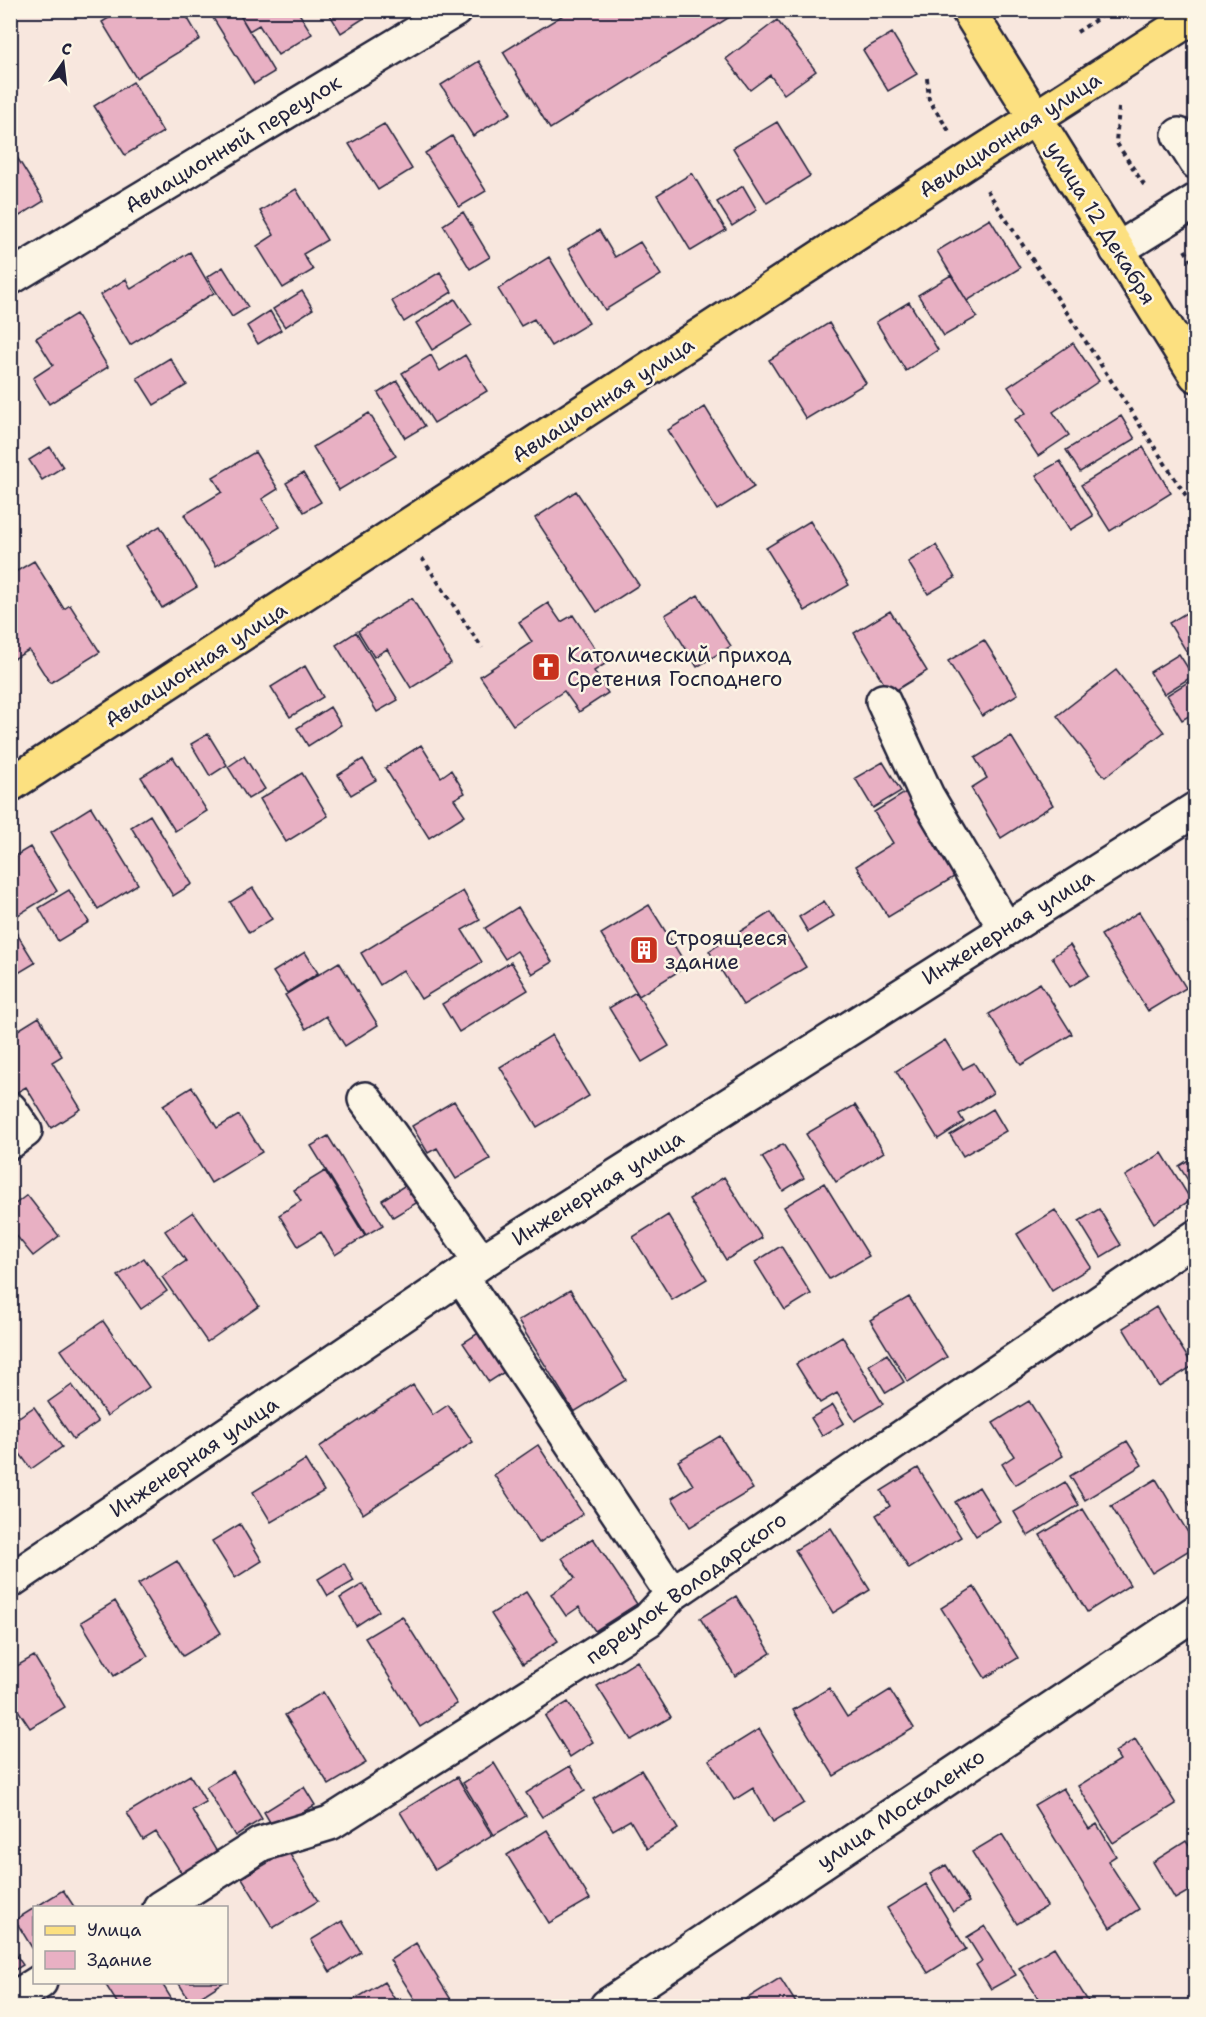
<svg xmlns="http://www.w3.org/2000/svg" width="1206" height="2017" viewBox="0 0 1206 2017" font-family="'Shantell Sans',sans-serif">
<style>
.building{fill:#e8b0c3;stroke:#22223b;stroke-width:1.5}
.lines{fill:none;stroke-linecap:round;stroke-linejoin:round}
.minor-casing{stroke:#22223b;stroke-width:38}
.major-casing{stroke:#22223b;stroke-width:38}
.path{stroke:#22223b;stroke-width:4;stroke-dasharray:4.5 4.5;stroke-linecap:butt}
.minor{stroke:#fcf5e5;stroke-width:33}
.major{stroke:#fce080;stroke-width:33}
.labels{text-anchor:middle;stroke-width:5;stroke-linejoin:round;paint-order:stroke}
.street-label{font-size:21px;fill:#22223b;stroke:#fcf5e5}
.poi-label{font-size:21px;fill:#22223b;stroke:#fcf5e5;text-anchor:start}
</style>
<rect width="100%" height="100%" fill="#f8e7de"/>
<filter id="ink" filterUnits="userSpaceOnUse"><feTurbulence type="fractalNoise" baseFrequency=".0167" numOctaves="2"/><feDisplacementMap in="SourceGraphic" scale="12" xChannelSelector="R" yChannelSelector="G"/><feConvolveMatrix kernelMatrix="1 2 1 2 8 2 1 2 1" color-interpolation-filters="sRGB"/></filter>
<g filter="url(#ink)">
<!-- building -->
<path class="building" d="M122 10H183L200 39 136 78 102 22Z
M208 10H237L274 72 254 84Z
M237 10H297L312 34 278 55 259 25 249 31Z
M327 10H375V11L341 33Z
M571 10H741L550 129 503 52Z
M777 20 816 71 784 94 770 75 750 90 726 59Z
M892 33 917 74 888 91 863 50Z
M479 61 511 113 473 136 441 85Z
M133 82 163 132 125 155 94 106Z
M777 122 810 176 767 203 733 148Z
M384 124 412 169 378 190 349 144Z
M452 136 486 191 459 207 425 153Z
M10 146 44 201 10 222Z
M692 173 726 230 691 251 657 195Z
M743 186 757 210 732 226 717 202Z
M296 189 327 240 303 254 313 270 283 288 257 246 274 235 260 211Z
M463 212 490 257 470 269 443 225Z
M990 219 1020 268 967 301 937 251Z
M599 230 615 257 640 242 661 275 605 310 568 249Z
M190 252 214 293 130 345 100 295 126 279 131 289Z
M549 257 589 323 551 346 534 319 521 326 498 289Z
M223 267 248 307 232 317 207 277Z
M440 272 452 292 404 322 392 301Z
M951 275 977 317 944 336 918 295Z
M302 291 313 309 285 327 273 309Z
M455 299 472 325 432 350 416 323Z
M909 302 938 350 906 371 876 322Z
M270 311 281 330 258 344 247 326Z
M76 314 108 367 49 404 33 378 53 365 36 338Z
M829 323 866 383 806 419 769 360Z
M1073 343 1099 381 1053 412 1069 435 1038 456 1014 420 1026 413 1008 387Z
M431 355 440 371 465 355 487 391 434 423 402 373Z
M170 358 187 385 154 405 137 378Z
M397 381 425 426 405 438 378 393Z
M705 407 754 487 717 510 668 430Z
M369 413 396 456 339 490 313 447Z
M1121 416 1135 439 1080 472 1066 450Z
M50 447 63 467 42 480 29 460Z
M1143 447 1171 493 1110 531 1081 485Z
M255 452 278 489 262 499 280 527 216 566 184 515 222 492 213 477Z
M1060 461 1093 516 1070 530 1036 475Z
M303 473 321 502 304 512 286 483Z
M576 491 639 585 597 612 535 518Z
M810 521 849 585 805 611 766 548Z
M160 526 197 587 162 608 125 547Z
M936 545 955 578 928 594 908 562Z
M34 561 64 609 70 605 100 652 50 683 29 650 12 660 10 658V575Z
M698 595 731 646 697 667 665 615Z
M412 598 451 663 411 688 387 649 374 657 358 631Z
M548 603 561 622 573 615 605 664 594 671 608 693 579 712 564 691 513 725 480 676 532 642 519 622Z
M1196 607V656L1191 659 1169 623Z
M890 611 927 671 890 694 854 633Z
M356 632 398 700 377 712 336 645Z
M984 640 1018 694 982 716 948 661Z
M1179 654 1193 676 1164 694 1150 672Z
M305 666 323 697 290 717 271 687Z
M1116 670 1164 732 1105 777 1057 716Z
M1196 677V712L1182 720 1167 695Z
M330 707 341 725 308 746 297 728Z
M208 734 227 765 210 776 191 744Z
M1011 736 1053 805 1001 838 971 788 987 778 975 758Z
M421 745 441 777 451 770 465 793 454 799 465 815 429 838 385 768Z
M244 756 265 789 248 799 228 767Z
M173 757 207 811 175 831 141 777Z
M363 759 376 780 351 795 338 775Z
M883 762 901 791 873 808 855 778Z
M302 773 328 816 286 842 260 799Z
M908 791 959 874 888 917 856 866 893 843 874 812Z
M91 807 138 884 98 909 51 832Z
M150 815 192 884 173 896 131 827Z
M30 847 57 891 10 920V859Z
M1196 871V886L1189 875Z
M253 888 272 919 249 933 230 902Z
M69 890 89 922 58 941 39 908Z
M463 891 480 920 462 930 482 962 421 999 403 970 380 985 361 953Z
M824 901 834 916 808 932 799 917Z
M649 905 687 966 639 996 601 934Z
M518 907 552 962 532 974 517 951 505 959 485 928Z
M771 912 806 967 743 1005 709 951Z
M1139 912 1186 988 1148 1011 1101 935Z
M1196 918V935L1188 923Z
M12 926 35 963 10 978V927Z
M1070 945 1089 975 1070 987 1052 957Z
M305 952 318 973 287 993 273 972Z
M339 962 378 1025 345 1046 326 1016 306 1029 285 995Z
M511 962 528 990 459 1032 442 1004Z
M1040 983 1072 1034 1021 1065 989 1014Z
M636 992 669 1046 642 1062 609 1008Z
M39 1017 62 1056 52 1062 81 1109 51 1128 26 1087 12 1095 10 1093V1035Z
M552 1035 589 1096 537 1127 500 1067Z
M945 1040 963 1069 974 1063 993 1093 959 1114 964 1122 938 1139 896 1071Z
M192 1087 217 1128 239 1115 262 1152 211 1183 163 1105Z
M454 1101 490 1159 456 1179 437 1148 428 1153 412 1126Z
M855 1105 884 1152 836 1182 806 1134Z
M993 1109 1006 1131 963 1156 950 1135Z
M328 1136 383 1225 366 1235 311 1146Z
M783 1144 804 1178 783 1191 762 1157Z
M1162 1153 1191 1200 1154 1223 1125 1176Z
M1196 1155V1193L1179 1166Z
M325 1171 365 1236 335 1255 321 1232 298 1246 279 1215 301 1201 294 1190Z
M724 1177 762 1238 726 1260 689 1199Z
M824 1183 869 1256 829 1279 784 1207Z
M407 1184 418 1202 393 1217 382 1200Z
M27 1195 59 1236 33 1256 10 1228V1208Z
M1099 1209 1121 1245 1101 1257 1079 1221Z
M1055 1210 1091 1267 1052 1291 1017 1234Z
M193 1212 259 1306 207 1342 162 1277 186 1261 165 1231Z
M668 1215 707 1279 672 1300 633 1237Z
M781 1246 811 1294 785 1310 755 1262Z
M144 1258 167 1291 141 1309 118 1276Z
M570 1290 626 1380 574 1412 518 1321Z
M909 1297 947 1357 908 1382 870 1320Z
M1156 1307 1193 1366 1159 1387 1123 1328Z
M103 1321 149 1387 107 1416 61 1350Z
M483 1330 509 1369 489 1382 463 1343Z
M842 1336 883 1404 855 1421 837 1393 820 1403 796 1364Z
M887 1354 904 1382 886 1393 869 1365Z
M72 1385 98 1422 73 1439 48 1402Z
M413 1385 433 1415 448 1405 473 1442 363 1514 319 1447Z
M1029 1401 1063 1456 1015 1485 1002 1464 1014 1456 993 1423Z
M833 1405 844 1423 822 1436 811 1418Z
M34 1407 62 1447 31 1469 10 1440V1423Z
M720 1436 753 1489 690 1527 672 1498 693 1485 678 1461Z
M1127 1441 1142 1465 1085 1500 1070 1476Z
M538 1445 583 1514 539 1543 494 1475Z
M305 1460 324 1491 271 1522 253 1492Z
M918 1468 961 1537 909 1569 876 1515 890 1506 881 1491Z
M10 1472 17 1480 10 1485Z
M1156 1479 1196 1546 1152 1573 1111 1506Z
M1065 1482 1079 1505 1028 1536 1014 1512Z
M979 1487 1000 1521 976 1536 955 1502Z
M1196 1497V1514L1188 1502Z
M1083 1509 1130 1585 1087 1612 1040 1535Z
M240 1524 262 1561 235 1578 212 1541Z
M831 1528 870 1590 833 1613 795 1550Z
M593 1538 637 1604 595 1631 579 1607 566 1616 551 1594 575 1578 562 1558Z
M177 1561 221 1633 183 1656 138 1584Z
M344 1563 354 1581 328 1596 318 1579Z
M363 1584 379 1611 356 1626 340 1598Z
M974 1587 1018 1658 985 1678 941 1608Z
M526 1592 558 1641 523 1664 491 1614Z
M736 1596 771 1653 735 1676 700 1618Z
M115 1601 148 1656 114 1676 81 1622Z
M402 1616 457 1704 420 1727 365 1638Z
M34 1656 65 1707 30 1728 10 1698V1670Z
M637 1661 671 1717 631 1740 597 1686Z
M829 1688 847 1717 890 1690 914 1728 834 1776 793 1710Z
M323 1692 366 1763 329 1785 285 1715Z
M568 1702 593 1742 570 1757 545 1716Z
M759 1729 804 1803 773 1822 753 1788 734 1800 709 1760Z
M1135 1739 1176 1804 1113 1843 1078 1786 1120 1760 1115 1752Z
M494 1763 526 1816 494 1835 463 1783Z
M570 1766 585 1791 542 1817 526 1793Z
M641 1770 678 1829 647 1849 630 1820 613 1830 593 1799Z
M233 1771 262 1819 235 1836 206 1787Z
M1196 1772V1789L1188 1776Z
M190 1775 206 1802 192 1810 217 1852 182 1874 156 1832 143 1840 127 1813Z
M457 1777 492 1835 435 1870 400 1812Z
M304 1787 315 1805 274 1829 264 1812Z
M1063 1788 1089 1829 1097 1824 1116 1856 1108 1861 1139 1909 1110 1928 1034 1805Z
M547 1830 590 1899 549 1923 507 1855Z
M1002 1834 1047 1906 1017 1924 972 1852Z
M1186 1841 1196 1856V1887L1175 1899 1153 1862Z
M288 1851 318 1901 273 1928 242 1878Z
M946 1865 969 1902 953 1912 930 1874Z
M926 1884 966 1949 928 1973 887 1908Z
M63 1890 75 1908H34V1951L15 1920Z
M342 1921 361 1952 330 1972 311 1940Z
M985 1926 1016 1975 991 1989 976 1965 982 1961 967 1937Z
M416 1943 455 2006H419L390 1960Z
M10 1946 23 1965 10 1973Z
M1054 1947 1091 2006H1043L1019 1968Z
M780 1978 798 2006H735Z
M104 1982H161L176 2006H119Z
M178 1982H224L191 2003Z
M384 1982 399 2006H343Z"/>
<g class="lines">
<!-- minor casing -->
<g class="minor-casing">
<path id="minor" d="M1179 135 1196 162
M1117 250 1196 201
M10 278 455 10
M883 701 927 796 1005 928
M365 1099 481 1262
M10 1109 25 1131 10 1142
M461 1276 672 1594
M10 1581 481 1262 1196 809
M160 1908 261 1844 330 1823 648 1620 672 1594 1196 1237
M10 2001 40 1982
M607 2006 1196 1612"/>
</g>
<!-- major casing -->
<g class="major-casing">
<path id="major" d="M968 10 1196 375
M10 785 968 161 1196 15"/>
</g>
<!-- path -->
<path class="path" d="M1077 32 1111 10
M927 78 929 100 949 131
M1119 108 1116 142 1146 188
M987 190 1196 511
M1185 250 1196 268
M422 558 482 648"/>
<!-- minor -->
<use href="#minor" class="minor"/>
<!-- major -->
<use href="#major" class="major"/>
</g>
</g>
<!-- icons -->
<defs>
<g id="church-square" transform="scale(1.5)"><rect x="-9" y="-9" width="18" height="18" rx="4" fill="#c8321e" stroke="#fcf5e5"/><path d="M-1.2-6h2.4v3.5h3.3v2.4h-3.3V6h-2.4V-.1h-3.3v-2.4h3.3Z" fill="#fff"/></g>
<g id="building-square" transform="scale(1.5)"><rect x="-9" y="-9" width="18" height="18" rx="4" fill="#c8321e" stroke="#fcf5e5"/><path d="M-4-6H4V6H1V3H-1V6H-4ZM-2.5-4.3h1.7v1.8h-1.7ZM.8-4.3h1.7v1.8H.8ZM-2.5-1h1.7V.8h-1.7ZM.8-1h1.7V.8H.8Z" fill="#fff"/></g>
</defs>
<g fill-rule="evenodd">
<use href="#church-square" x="546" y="667"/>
<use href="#building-square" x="644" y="950"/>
</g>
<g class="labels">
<!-- street labels -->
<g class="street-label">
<text transform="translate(1010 135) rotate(-33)" y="7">Авиационная улица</text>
<text transform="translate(233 144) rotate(-31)" y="7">Авиационный переулок</text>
<text transform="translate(1101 223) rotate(58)" y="7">улица 12 Декабря</text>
<text transform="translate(603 400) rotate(-33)" y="7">Авиационная улица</text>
<text transform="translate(196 665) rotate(-33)" y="7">Авиационная улица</text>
<text transform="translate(1008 927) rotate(-32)" y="7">Инженерная улица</text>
<text transform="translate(598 1188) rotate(-32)" y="7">Инженерная улица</text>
<text transform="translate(194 1457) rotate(-34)" y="7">Инженерная улица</text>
<text transform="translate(686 1588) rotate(-36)" y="7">переулок Володарского</text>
<text transform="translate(901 1809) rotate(-34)" y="7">улица Москаленко</text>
</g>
<!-- poi labels -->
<g class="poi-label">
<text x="567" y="662">Католический приход<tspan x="567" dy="24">Сретения Господнего</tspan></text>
<text x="665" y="945">Строящееся<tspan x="665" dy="24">здание</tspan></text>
</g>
</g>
<!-- margin -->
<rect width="1206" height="2017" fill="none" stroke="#fcf5e5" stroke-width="36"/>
<rect x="18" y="18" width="1170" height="1981" fill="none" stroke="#22223b" stroke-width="2" filter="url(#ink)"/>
<!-- legend -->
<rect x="33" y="1906" width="195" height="78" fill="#fcf5e5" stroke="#a5a1a1" stroke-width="1.5"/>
<rect x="45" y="1926" width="30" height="9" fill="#fce080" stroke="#a5a1a1" stroke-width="1.5"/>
<text x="87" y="1936" font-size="18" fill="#22223b">Улица</text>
<rect x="45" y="1951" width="30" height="18" fill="#e8b0c3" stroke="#a5a1a1" stroke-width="1.5"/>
<text x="87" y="1966" font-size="18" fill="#22223b">Здание</text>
<!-- north arrow -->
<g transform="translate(63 63) rotate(14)" stroke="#fcf5e5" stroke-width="4.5" paint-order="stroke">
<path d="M0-4.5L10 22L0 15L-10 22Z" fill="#22223b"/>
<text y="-9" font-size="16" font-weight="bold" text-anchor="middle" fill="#22223b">С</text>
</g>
</svg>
